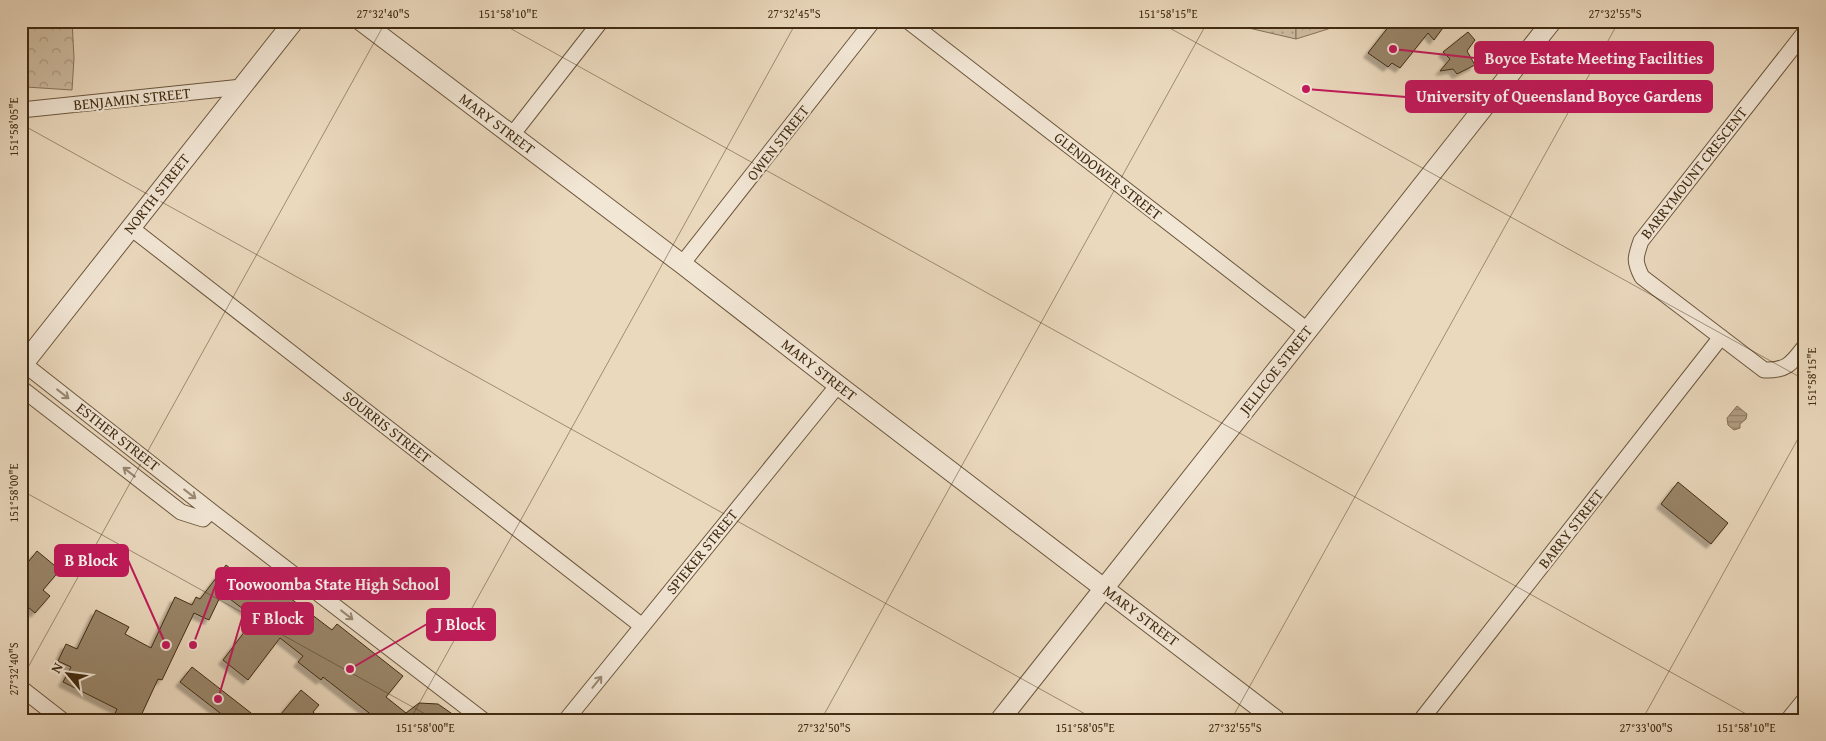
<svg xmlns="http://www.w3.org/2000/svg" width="1826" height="741" viewBox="0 0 1826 741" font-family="'Gentium Book Plus',serif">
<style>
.grass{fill:url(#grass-dots);stroke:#88745a}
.forest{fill:url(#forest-crowns);stroke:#88745a}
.water{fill:url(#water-rules);stroke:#847056}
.building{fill:#99866b;stroke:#412c12;filter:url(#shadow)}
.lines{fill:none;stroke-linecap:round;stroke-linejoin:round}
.minor-casing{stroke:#6c573d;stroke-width:17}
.tertiary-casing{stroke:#6c573d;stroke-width:21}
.minor{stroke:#f2e6d5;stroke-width:15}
.tertiary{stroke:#f2e6d5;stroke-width:19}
.oneway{stroke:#9a8974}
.ticks{fill:none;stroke:#412c12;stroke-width:1;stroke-opacity:0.45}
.labels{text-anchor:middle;stroke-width:4.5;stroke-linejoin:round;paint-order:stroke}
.street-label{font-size:15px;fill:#412c12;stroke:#f2e6d5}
.leader{fill:none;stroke:#c2185b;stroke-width:2}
.callout-dot{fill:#c2185b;stroke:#f2e6d5;stroke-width:2}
.callout{fill:#c2185b;stroke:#c2185b;stroke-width:2}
.callout-label{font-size:16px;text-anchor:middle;font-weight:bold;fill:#fff}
.neatline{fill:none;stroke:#412c12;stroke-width:2}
.ticks-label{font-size:12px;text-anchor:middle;fill:#412c12}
</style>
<defs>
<pattern id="grass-dots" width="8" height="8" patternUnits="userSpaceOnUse" patternTransform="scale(1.25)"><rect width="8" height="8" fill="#cebca1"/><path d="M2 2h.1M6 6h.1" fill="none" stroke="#a99982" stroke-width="1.8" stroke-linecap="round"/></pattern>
<pattern id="forest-crowns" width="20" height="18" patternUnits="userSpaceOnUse" patternTransform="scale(1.25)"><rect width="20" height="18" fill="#cebca1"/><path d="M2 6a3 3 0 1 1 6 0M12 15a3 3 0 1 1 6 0" fill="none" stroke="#a99982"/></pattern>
<pattern id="water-rules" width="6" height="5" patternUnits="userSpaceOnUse" patternTransform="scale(1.25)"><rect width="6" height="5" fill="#b19e84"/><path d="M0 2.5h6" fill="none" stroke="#92816b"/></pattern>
<filter id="shadow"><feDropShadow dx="-4.5" dy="4.5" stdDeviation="1" flood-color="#0004"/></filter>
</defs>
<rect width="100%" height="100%" fill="#ebd9be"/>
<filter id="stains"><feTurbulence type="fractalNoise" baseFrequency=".004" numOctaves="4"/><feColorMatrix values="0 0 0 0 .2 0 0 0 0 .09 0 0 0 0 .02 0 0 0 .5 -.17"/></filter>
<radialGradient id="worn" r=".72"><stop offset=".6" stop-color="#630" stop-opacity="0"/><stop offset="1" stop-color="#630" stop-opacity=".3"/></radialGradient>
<!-- grass -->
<path class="grass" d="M1226 21H1296V39L1227 23Z"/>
<!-- forest -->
<path class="forest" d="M21 21H72L74 58 72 90 26 87 21 46Z
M1296 21H1331L1334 26 1328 29 1296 39Z"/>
<!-- water -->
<path class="water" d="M1737 406 1747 414 1746 419 1740 424V428L1734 430 1728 425 1727 418Z"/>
<!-- building -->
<path class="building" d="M1393 21H1448L1434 40 1428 33 1400 68 1392 63 1388 67 1368 53Z
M1468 32 1475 40 1467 51 1475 65 1457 74 1453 69 1440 71 1450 59 1443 52Z
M1678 482 1728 523 1711 544 1661 504Z
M37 551 60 570 43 590 50 596 35 613 28 607 21 616V571Z
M226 565 244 579 252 569 332 630 337 624 403 676 386 697 406 713 419 703 438 704 461 720H378L323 677 321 680 298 662 303 656 280 638 248 680 223 660 255 618 222 593 209 620 194 613 162 680 158 679 139 720H112L117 709 63 682 71 667 58 661 66 644 77 649 96 610 129 627 125 634 151 648 175 597 192 605 196 597 200 599Z
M192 667 260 720H229L180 682Z
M301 690 319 705 313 712 322 720H276Z"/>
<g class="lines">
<!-- minor casing -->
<g class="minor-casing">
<path id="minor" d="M908 21 1307 330
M1805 32 1641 241C1635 258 1634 261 1642 277L1764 370C1787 371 1792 363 1805 346
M21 110 242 87
M512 135 601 21
M131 228 642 626
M682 264 873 21
M24 364 211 511 483 720
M21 388 181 512 203 519 211 511
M21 688 62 720
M566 720 838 385
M1421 720 1721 337
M1788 720 1805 699"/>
</g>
<!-- tertiary casing -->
<g class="tertiary-casing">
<path id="tertiary" d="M361 21 682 264 838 385 1276 720
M21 367 294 21
M1000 720C1186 488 1366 253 1552 21"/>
</g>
<!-- minor -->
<use href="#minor" class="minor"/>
<!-- tertiary -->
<use href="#tertiary" class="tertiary"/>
</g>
<!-- one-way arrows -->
<defs><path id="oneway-shaft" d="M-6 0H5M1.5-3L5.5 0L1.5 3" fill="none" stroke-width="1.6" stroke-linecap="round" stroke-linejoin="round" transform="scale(1.25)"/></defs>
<g class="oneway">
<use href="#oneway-shaft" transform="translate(63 394) rotate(38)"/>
<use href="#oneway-shaft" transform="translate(129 472) rotate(-142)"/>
<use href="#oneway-shaft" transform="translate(190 494) rotate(38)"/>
<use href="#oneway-shaft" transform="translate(347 615) rotate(38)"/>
<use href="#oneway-shaft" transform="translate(597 682) rotate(-51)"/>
</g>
<!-- ticks -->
<path class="ticks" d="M497 21 1757 720M1157 21 1805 380M21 124 1096 720M21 490 436 720M21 680 386 21M410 720 797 21M821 720 1208 21M1231 720 1619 21M1642 720 1805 426"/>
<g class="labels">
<!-- street labels -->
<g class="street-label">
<text transform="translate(132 99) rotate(-6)" y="5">BENJAMIN STREET</text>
<text transform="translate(497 124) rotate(37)" y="5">MARY STREET</text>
<text transform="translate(778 143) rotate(-52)" y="5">OWEN STREET</text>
<text transform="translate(1694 173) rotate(-52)" y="5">BARRYMOUNT CRESCENT</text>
<text transform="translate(1108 176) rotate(38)" y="5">GLENDOWER STREET</text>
<text transform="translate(157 194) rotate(-52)" y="5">NORTH STREET</text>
<text transform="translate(819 370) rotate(38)" y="5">MARY STREET</text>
<text transform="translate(1276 370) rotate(-52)" y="5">JELLICOE STREET</text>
<text transform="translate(387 427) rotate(38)" y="5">SOURRIS STREET</text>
<text transform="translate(118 437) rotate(38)" y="5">ESTHER STREET</text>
<text transform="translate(1571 529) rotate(-52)" y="5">BARRY STREET</text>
<text transform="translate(702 552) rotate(-51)" y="5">SPIEKER STREET</text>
<text transform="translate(1141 616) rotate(37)" y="5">MARY STREET</text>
</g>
</g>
<!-- callouts -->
<path class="leader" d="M1393 49L1475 58M1306 89L1406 97M166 645L128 560M193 645L216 584M218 699L242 618M350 669L427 624"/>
<g class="callout-dot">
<circle cx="1393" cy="49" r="5"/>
<circle cx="1306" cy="89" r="5"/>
<circle cx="166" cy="645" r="5"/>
<circle cx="193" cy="645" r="5"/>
<circle cx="218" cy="699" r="5"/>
<circle cx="350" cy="669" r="5"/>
</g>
<g class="callout">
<rect x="1475" y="42" width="238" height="31" rx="5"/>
<rect x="1406" y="81" width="306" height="31" rx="5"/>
<rect x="55" y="545" width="73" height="31" rx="5"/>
<rect x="216" y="568" width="233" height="31" rx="5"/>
<rect x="242" y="603" width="71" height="31" rx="5"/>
<rect x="427" y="609" width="68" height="31" rx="5"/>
</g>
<g class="callout-label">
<text x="1594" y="64">Boyce Estate Meeting Facilities</text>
<text x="1559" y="102">University of Queensland Boyce Gardens</text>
<text x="91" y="566">B Block</text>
<text x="333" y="590">Toowoomba State High School</text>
<text x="278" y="624">F Block</text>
<text x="461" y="630">J Block</text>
</g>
<!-- margin -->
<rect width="1826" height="741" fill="none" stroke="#ebd9be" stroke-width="55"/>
<!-- north arrow -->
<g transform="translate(68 674) rotate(299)" stroke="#f2e6d5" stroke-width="4" paint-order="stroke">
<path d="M0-4L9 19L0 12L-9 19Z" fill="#412c12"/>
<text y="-8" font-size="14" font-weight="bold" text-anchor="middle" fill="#412c12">N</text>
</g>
<rect x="28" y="28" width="1770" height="686" class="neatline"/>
<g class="ticks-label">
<text x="383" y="18">27°32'40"S</text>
<text x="508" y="18">151°58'10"E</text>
<text x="794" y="18">27°32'45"S</text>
<text x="1168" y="18">151°58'15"E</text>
<text x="1615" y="18">27°32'55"S</text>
<text transform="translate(14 127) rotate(-90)" y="4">151°58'05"E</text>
<text transform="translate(1812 377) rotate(-90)" y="4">151°58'15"E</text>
<text transform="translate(14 493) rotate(-90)" y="4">151°58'00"E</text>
<text transform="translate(14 669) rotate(-90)" y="4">27°32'40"S</text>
<text x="425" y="732">151°58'00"E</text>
<text x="824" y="732">27°32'50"S</text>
<text x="1085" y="732">151°58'05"E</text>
<text x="1235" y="732">27°32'55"S</text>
<text x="1646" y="732">27°33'00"S</text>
<text x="1746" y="732">151°58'10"E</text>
</g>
<rect width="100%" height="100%" filter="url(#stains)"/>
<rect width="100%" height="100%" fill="url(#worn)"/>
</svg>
